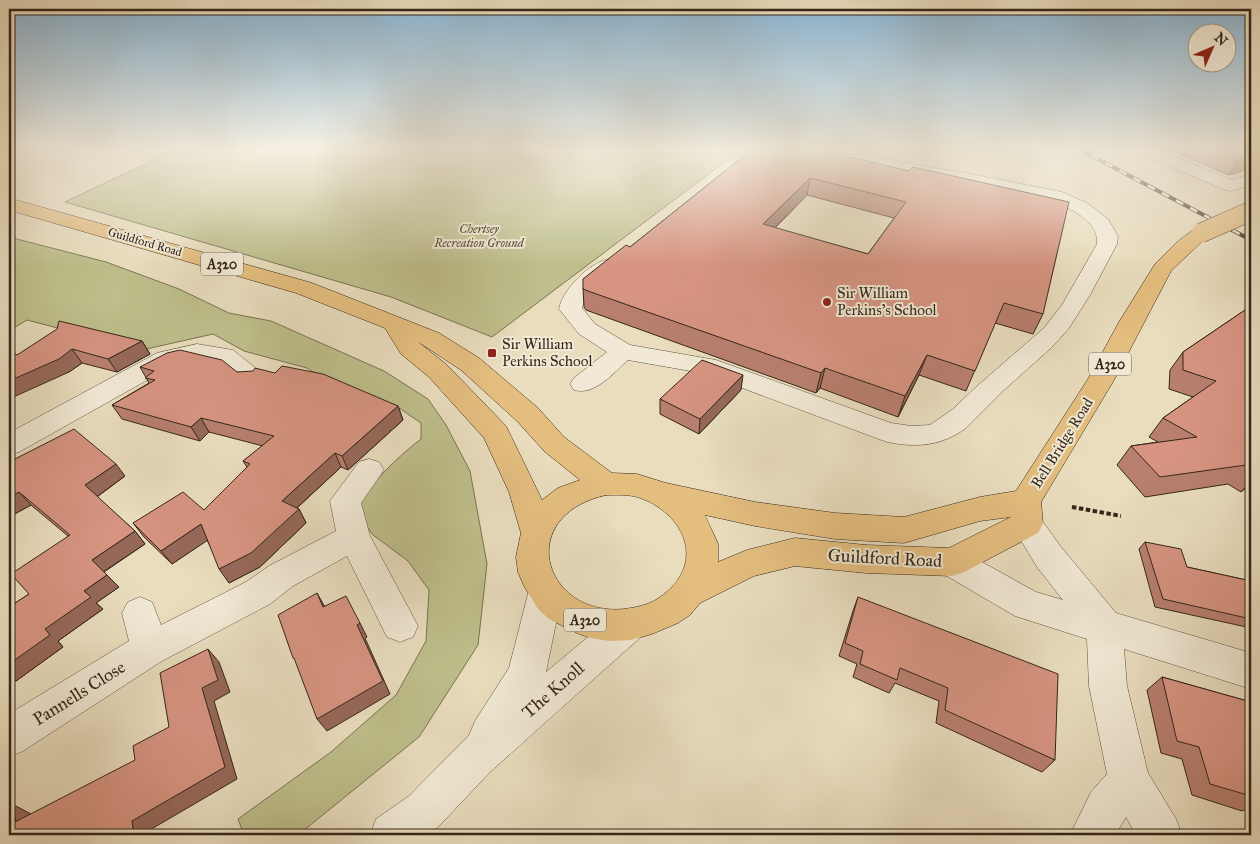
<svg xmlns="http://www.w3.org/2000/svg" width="1260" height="844" viewBox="0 0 1260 844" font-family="'IM FELL Great Primer',serif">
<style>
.green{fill:#bebf8c;stroke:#797352}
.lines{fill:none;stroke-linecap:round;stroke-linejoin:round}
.minor-casing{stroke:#615442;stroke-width:1}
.major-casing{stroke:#342719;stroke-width:1}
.path{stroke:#342719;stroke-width:4;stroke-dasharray:4.5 2.5;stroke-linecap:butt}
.minor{fill:#f1e9d5;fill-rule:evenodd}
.major{fill:#e4be7f;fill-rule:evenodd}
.rail-casing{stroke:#342719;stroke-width:4}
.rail{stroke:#f1e9d5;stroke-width:2.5;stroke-dasharray:8;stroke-linecap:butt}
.major-bridge-casing{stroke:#342719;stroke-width:20;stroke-linecap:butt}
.major-bridge{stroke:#e4be7f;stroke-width:19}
.wall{fill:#b87f6f;stroke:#342719;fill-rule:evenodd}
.shaded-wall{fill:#96685a;stroke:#342719}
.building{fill:#d69481;stroke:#342719;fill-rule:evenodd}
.poi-dot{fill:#8f2418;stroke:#f1e9d5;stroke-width:2}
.labels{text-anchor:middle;stroke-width:4;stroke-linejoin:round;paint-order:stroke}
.far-park-label{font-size:12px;font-style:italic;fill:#564d36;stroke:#f1e9d5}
.far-street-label{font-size:12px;fill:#342719;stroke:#f1e9d5}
.shield{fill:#f1e9d5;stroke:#6d6151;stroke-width:1}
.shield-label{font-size:14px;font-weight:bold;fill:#342719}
.poi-label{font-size:15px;fill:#342719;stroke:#f1e9d5;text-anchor:start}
.street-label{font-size:15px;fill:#342719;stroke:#f1e9d5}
.near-street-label{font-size:18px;fill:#342719;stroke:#f1e9d5}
</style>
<rect width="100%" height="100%" fill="#e9ddbe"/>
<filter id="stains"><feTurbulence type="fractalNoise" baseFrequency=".004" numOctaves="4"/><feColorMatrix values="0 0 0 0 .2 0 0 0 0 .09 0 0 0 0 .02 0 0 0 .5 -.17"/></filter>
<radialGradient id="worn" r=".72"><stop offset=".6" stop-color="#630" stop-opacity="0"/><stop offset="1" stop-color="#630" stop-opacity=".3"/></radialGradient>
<!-- green -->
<path class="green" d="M171 148H743L492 337 391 297 65 202 156 159Z
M9 237 106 262 179 289 229 313 271 321 384 371 428 399 446 425 470 471 487 564 478 645 419 737 298 835H244L238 819 331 752 396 695 426 641 429 590 408 561 373 535 354 508C374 481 395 459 421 439V423L399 408 351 395 307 368 244 351 213 334 142 350 27 320 9 331Z"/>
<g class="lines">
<!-- minor casing -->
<g class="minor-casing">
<path id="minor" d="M14 148H37L35 151 9 160V150Z
M780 148H816L966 173 1062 192 1087 203 1108 219 1118 236 1117 244 1090 295 1069 328 1052 347 1004 390 966 428C942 446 916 448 887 442L702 373 628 360C613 373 595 396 574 390L570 384 574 378 607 352 579 334 559 309C563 287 598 253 620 259L623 263 587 293 582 308 595 324 630 345 716 360 891 423 911 426 930 425 953 409 976 387 1044 328 1062 305 1097 244C1100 222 1069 207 1051 201 1030 193 1005 191 984 187 919 174 853 164 788 153L782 151Z
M900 148H941L939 151 923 155 902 151Z
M1137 148H1153L1232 180 1251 174V185L1231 191 1225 190 1138 153 1136 150Z
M197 344 233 350 259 371 263 377 259 383C234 390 235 369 217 362 203 357 187 362 174 365L19 452 9 455V433L157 353Z
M369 459 379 462 384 470 361 503 370 536 418 626 413 637 400 642 387 637 347 556 293 586 270 604 162 661 23 751 9 757V714L129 641 122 613 128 602 140 597 152 602 161 625 246 582 269 566 336 531 330 501 359 462Z
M1027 511 1038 515 1061 547 1116 613 1251 653V689L1124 649 1127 686 1148 773 1176 819 1182 835H1136L1126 817 1115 835H1070L1091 792 1107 774 1089 686 1087 639 1015 616 940 572 935 562 940 552 952 548 964 552 1036 592 1063 600 1037 567 1011 524 1016 515Z
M545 579 557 583 562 594 546 672 617 613 630 608 643 613 648 624 643 635 490 772 439 826 428 835H370L376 819 409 796 469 735 475 721 509 668 528 594 533 583Z"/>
</g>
<!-- major casing -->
<g class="major-casing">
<path id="major" d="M9 198 312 283 439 333 479 358 538 408 564 437 612 473 637 474 666 483 755 502 835 513 904 517 980 497 1016 491 1088 379 1119 322 1155 264 1176 243 1194 229 1201 227 1208 229 1211 233 1171 271 1114 380 1041 502 1043 524 1038 533 964 572 952 576 866 573 795 566 754 576 700 603 690 615 678 623 652 634 631 640 610 641 590 638 577 633 549 619 538 609 524 586 518 572 516 557 521 533 509 492 484 438 429 377 401 354 385 328 296 293 9 210ZM417 341 461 370 518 422 544 451 580 480 558 488 542 500 506 426 447 365ZM606 495C617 495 630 494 640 498 678 511 704 553 672 587 665 594 656 601 647 604 551 636 504 518 606 495ZM705 515 755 526 835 539 904 543 980 521 1011 517 949 548 866 545 795 538 747 550 718 562V544Z"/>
</g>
<!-- path -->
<path class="path" d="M1072 507 1121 516"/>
<!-- minor -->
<use href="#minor" class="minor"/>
<!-- major -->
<use href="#major" class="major"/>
<!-- rail casing -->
<g class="rail-casing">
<path id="rail" d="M1077 148 1251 240"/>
</g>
<!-- rail -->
<use href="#rail" class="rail"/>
<!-- major-bridge casing -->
<g class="major-bridge-casing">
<path id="major-bridge" d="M1201 233 1251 211"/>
</g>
<!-- major-bridge -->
<use href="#major-bridge" class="major-bridge"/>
</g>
<!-- wall -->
<path class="wall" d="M754 148 909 171 1043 314 1033 334 995 323 966 391 919 375 898 417 820 388 816 393 586 310 584 307 583 288 630 247ZM807 195 894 218 868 254 775 228Z
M1166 148H1251L1229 175Z
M1251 306V483L1241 492 1228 484 1145 497 1117 465 1131 446 1158 442 1149 437 1163 418 1193 397 1169 389 1170 370 1183 352Z
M142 341 150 354 117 372 82 363 69 372 17 355Z
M140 367 237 372 398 406 403 420 348 470 341 467 297 508 299 509 306 523 260 567 229 583 207 540 172 564 144 537 133 523 204 510 247 467 243 461 263 446 209 432 200 441 122 419 112 405 149 383Z
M741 390 699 434 660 414V399Z
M9 462 125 476 97 497 135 531 145 544 104 572 119 587 96 603 103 609 58 641 63 647 16 681 11 678 9 680V607L29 594 68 536 31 505 9 517Z
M1145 542 1187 567 1251 581V628L1155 607 1139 549Z
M858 597 1055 760 1042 772 936 723 939 701 895 683 889 693 853 677 857 664 839 656 853 611Z
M1162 677 1251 702V806L1242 811 1192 795 1182 759 1161 753 1147 690Z"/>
<!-- shaded-wall -->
<path class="shaded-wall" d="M1246 148H1251V168L1229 175Z
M810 178 807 195 760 243 763 224Z
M142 341 150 354 117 372 108 359Z
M72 349 82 363 69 372 9 399V381Z
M927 355 919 375 898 417 905 396Z
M825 368 820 388 816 393 821 373Z
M743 375 741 390 699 434 700 419Z
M398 406 403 420 348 470 342 456Z
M201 418 209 432 200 441 191 427Z
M335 453 341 467 289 515 282 501Z
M116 464 125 476 95 498 85 485Z
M1251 481V483L1241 492Z
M19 492 31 505 9 517V498Z
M299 509 306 523 260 567 229 583 219 569Z
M201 524 211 538 172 564 161 551Z
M135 531 145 544 103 572 92 560Z
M107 575 119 587 96 603 103 609 58 641 63 647 16 681 11 678 9 680V664L84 591Z
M317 593 325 607H323Z
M360 623 367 637 365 638 390 694 327 731 317 719 357 625Z
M208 649 219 662 230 692 214 701 237 779 148 831V835H134L132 821 202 688Z
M14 805 33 815 15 822Z"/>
<!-- building -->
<path class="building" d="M754 148H811L909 171 913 167 1069 202 1043 314 1004 303 975 371 927 355 905 396 825 368 821 373 585 290 583 288V279L626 245 630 247ZM810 178 906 202 868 254 763 224Z
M1251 306V468L1246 465 1160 477 1131 446 1197 437 1163 418 1216 381 1183 370V352Z
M59 321 142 341 108 359 72 349 59 359 9 381V352L11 351 17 355 57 329Z
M180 350 222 360 237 372 253 371 255 368 275 373 282 366 323 374 398 406 342 456 335 453 282 501 299 509 251 553 219 569 201 524 161 551 133 523 183 492 204 510 250 464 243 461 274 436 201 418 191 427 112 405 155 380 145 378 154 371 140 367 167 353Z
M702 360 743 375 700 419 660 399Z
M74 429 116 464 85 485 135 531 92 560 107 575 84 591 91 597 45 629 50 635 9 664V607L29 594 11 574 70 535 19 492 9 498V462Z
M1145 542 1181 549 1187 567 1251 581V619L1163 599Z
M317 593 323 607 346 596 360 623 357 625 383 681 317 719 294 658H293L278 615Z
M858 597 1058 674 1055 760 945 710 948 688 900 668 897 680 860 664 863 651 845 643Z
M208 649 218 680 202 688 225 767 132 821 134 835H9V807L14 805 15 822 135 760 133 746 169 727 160 673Z
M1162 677 1251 702V796L1210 784 1199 747 1177 741Z
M907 831 912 835H904Z"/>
<!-- sky -->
<linearGradient id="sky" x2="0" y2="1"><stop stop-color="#89b6d6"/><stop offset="0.56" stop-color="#f5f0e2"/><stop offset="1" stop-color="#f5f0e2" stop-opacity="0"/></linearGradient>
<rect width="1260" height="266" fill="url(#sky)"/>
<!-- markers -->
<g class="poi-dot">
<circle cx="827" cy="302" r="5"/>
<rect x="487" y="348" width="10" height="10" rx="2.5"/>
</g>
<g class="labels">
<!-- far-park labels -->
<g class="far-park-label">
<text x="479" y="233">Chertsey<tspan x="479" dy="14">Recreation Ground</tspan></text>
</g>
<!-- far-street labels -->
<g class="far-street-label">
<text transform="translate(145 242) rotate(16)" y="4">Guildford Road</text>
</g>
<!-- shield labels -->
<g class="shield">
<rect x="201" y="252.5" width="42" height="23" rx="4"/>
<rect x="1089" y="352.5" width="42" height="23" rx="4"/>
<rect x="564" y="608.5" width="42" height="23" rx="4"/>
</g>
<g class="shield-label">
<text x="222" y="269">A320</text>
<text x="1110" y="369">A320</text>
<text x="585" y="625">A320</text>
</g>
<!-- poi labels -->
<g class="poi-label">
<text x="837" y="298">Sir William<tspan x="837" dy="17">Perkins's School</tspan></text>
<text x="502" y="349">Sir William<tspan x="502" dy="17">Perkins School</tspan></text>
</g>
<!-- street labels -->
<g class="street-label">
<text transform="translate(1062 443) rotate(-58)" y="5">Bell Bridge Road</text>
</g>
<!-- near-street labels -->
<g class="near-street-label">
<text transform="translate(885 558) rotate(3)" y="6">Guildford Road</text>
<text transform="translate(553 690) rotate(-41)" y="6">The Knoll</text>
<text transform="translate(79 693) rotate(-32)" y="6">Pannells Close</text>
</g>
</g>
<!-- margin -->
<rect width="1260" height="844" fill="none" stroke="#e9ddbe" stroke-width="30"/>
<rect x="10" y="10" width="1240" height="824" fill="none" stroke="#342719" stroke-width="2.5"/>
<rect x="15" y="15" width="1230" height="814" fill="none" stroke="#342719"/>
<!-- north arrow -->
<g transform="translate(1212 48) rotate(45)"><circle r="24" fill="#f1e9d5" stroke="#a59b8a"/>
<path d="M0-4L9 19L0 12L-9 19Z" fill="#8f2418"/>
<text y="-8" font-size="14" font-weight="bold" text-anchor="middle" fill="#342719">N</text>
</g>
<rect width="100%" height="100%" filter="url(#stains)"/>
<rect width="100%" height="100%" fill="url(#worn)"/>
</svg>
